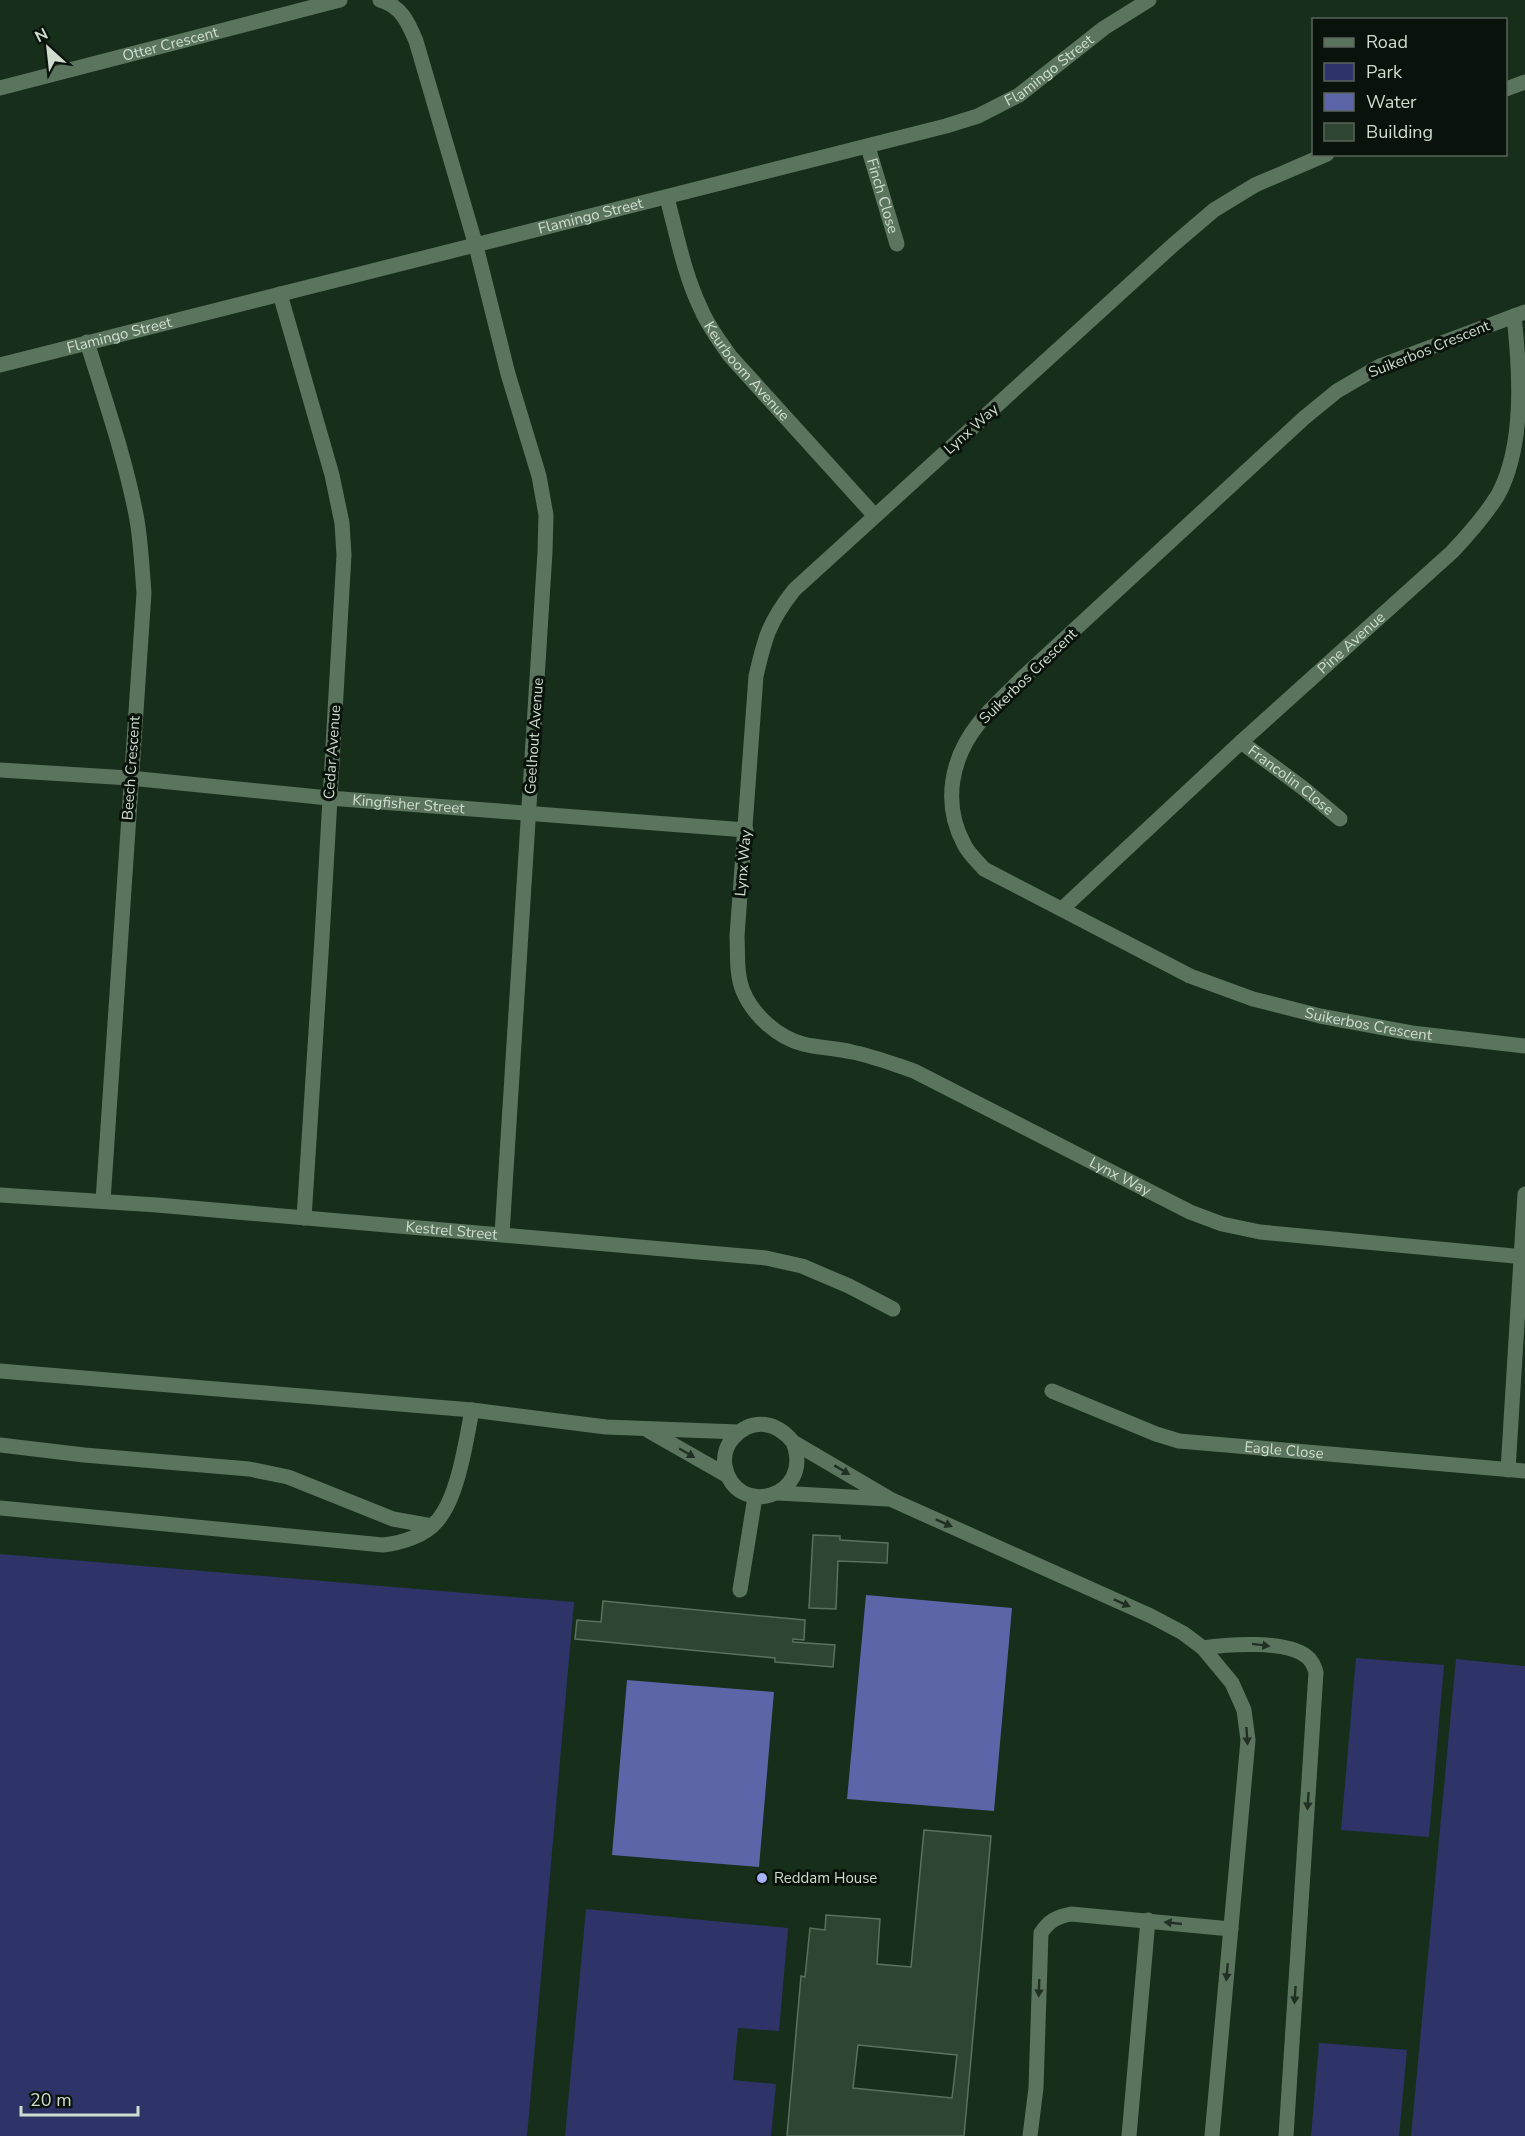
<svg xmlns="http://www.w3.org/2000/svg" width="1525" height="2136" viewBox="0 0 1525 2136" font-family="'Nunito Sans',sans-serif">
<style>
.green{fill:#2f3468}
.water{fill:#5c65a7}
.building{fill:#2e4631;stroke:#59725b;stroke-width:1.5;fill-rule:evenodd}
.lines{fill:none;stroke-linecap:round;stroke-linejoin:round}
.minor{stroke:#5b745d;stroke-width:15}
.oneway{fill:#223024}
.poi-dot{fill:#a5b1fc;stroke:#0a130b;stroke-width:2}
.labels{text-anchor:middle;stroke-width:6;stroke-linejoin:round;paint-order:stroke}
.street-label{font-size:15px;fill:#cfddcf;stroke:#0a130b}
.poi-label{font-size:15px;fill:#cfddcf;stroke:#0a130b;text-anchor:start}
</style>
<rect width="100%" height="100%" fill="#172e1a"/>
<!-- green -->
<path class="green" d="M0 1554 574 1602 527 2136H0Z
M1356 1658 1444 1665 1429 1837 1341 1830Z
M1456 1659 1525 1666V2136H1411Z
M586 1909 788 1928 779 2031 738 2028 733 2080 776 2084 771 2136H565Z
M1319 2043 1407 2050 1399 2136H1311Z"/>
<!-- water -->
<path class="water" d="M866 1595 1012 1608 994 1811 847 1799Z
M627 1680 774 1692 759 1867 612 1855Z"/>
<!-- building -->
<path class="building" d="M813 1535 840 1536V1540L888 1543 887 1563 838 1561 836 1609 809 1608Z
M603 1601 805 1620 804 1640 793 1639V1642L835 1645 833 1667 775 1662V1658L575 1639 577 1620 601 1622Z
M924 1830 991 1836 964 2136H787L801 1976 805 1977 810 1928 825 1930 826 1915 880 1919 877 1964 911 1967ZM858 2045 957 2055 952 2098 853 2088Z"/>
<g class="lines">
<!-- minor -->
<g class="minor">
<path d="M380 0C401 6 408 22 416 41L476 246 508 374 539 476 546 515 545 552 502 1234"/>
<path id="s1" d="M0 88 340 0"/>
<path d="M1506 89 1525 82"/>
<path id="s2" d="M868 147 897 244"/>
<path id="s3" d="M1327 154 1255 185 1214 210 1173 245 794 590C769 622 765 637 756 676L737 936C738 954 736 974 743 991 753 1015 777 1037 803 1044 819 1048 836 1048 852 1052 873 1056 893 1064 914 1071L1190 1212 1222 1224 1260 1232 1525 1257"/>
<path id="s4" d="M667 198C677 235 684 274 701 309 708 326 719 340 730 356L875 516"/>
<path d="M280 294 332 475 342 523 344 555 322 938 304 1218"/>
<path id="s5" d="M1525 312 1380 366 1337 391 1304 418 1021 679C1007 694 991 707 979 723 951 758 942 803 964 844 968 853 977 861 984 869L1190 976 1253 999 1320 1016 1412 1033 1525 1046"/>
<path d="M87 342C105 400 126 460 137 520 141 544 142 568 144 593L103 1201"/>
<path id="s6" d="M0 365 946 126 978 116 1019 95 1104 28 1149 0"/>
<path id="s7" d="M1241 742 1303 788 1340 819"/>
<path id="s8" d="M0 770 130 778 329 798 746 830"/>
<path id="s9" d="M1062 909 1241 742 1452 552C1469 534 1485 516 1498 495 1525 445 1520 371 1514 316"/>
<path id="s10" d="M0 1195 157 1205 766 1258 802 1266 849 1286 893 1309"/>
<path d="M0 1371 472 1410 606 1427 738 1432"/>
<path id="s11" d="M1052 1391 1156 1434 1179 1441 1525 1471"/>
<path d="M649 1431 728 1476"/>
<path d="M793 1442C815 1498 735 1519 725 1466 723 1455 727 1444 734 1437 753 1417 777 1422 793 1442L890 1499 1151 1616 1183 1633 1203 1648 1232 1683 1244 1710 1248 1740 1212 2136"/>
<path d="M0 1445 84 1455 249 1469 288 1477 393 1519 432 1526"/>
<path d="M1508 1470 1525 1194"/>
<path d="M778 1493 887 1499"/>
<path d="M0 1508 383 1545C401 1543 425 1536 437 1521 458 1498 466 1441 472 1410"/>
<path d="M740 1590 755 1497"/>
<path d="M1203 1648C1228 1644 1285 1640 1306 1656 1312 1660 1314 1666 1316 1672L1286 2136"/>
<path d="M1030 2136 1036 2088 1041 1933C1049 1921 1056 1917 1071 1914L1231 1929"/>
<path d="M1129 2136 1148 1920"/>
</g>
</g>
<!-- one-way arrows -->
<defs><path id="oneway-solid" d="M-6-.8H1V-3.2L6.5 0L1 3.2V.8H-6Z" transform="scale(1.5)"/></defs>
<g class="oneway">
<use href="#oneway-solid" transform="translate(687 1453) rotate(30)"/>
<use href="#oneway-solid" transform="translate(842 1470) rotate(31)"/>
<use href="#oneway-solid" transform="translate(944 1523) rotate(24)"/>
<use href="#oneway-solid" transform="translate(1122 1603) rotate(24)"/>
<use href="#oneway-solid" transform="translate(1261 1645) rotate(7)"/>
<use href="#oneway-solid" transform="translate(1247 1736) rotate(86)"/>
<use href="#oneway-solid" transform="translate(1308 1801) rotate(94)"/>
<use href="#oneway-solid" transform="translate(1173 1923) rotate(-174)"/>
<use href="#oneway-solid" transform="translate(1227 1972) rotate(95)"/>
<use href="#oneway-solid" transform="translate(1039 1988) rotate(92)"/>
<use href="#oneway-solid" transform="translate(1295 1995) rotate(94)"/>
</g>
<!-- markers -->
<circle class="poi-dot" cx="762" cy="1878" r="6"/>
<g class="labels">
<!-- street labels -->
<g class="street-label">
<text dy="5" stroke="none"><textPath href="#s1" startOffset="176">Otter Crescent</textPath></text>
<text dy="5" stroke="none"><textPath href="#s6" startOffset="1094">Flamingo Street</textPath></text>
<text dy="5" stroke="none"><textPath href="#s2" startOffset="51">Finch Close</textPath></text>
<text dy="5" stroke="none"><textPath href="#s6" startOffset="609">Flamingo Street</textPath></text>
<text dy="5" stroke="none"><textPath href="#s6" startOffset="123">Flamingo Street</textPath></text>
<text transform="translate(1429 349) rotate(-22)" y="5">Suikerbos Crescent</text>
<text dy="5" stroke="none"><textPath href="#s4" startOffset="194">Keurboom Avenue</textPath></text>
<text transform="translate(971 429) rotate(-42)" y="5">Lynx Way</text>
<text dy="5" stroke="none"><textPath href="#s9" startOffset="393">Pine Avenue</textPath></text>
<text transform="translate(1028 676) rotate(-44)" y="5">Suikerbos Crescent</text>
<text transform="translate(534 736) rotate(-86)" y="5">Geelhout Avenue</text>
<text transform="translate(332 752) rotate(-86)" y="5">Cedar Avenue</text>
<text transform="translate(131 768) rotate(-86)" y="5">Beech Crescent</text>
<text dy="5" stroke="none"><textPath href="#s7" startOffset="63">Francolin Close</textPath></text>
<text dy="5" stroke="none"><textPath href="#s8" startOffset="410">Kingfisher Street</textPath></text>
<text transform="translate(743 863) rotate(-85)" y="5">Lynx Way</text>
<text dy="5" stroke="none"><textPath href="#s5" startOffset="1272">Suikerbos Crescent</textPath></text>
<text dy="5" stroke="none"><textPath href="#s3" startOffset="1533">Lynx Way</textPath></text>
<text dy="5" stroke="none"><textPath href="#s10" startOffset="453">Kestrel Street</textPath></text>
<text dy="5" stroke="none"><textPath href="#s11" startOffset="242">Eagle Close</textPath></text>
</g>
<!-- poi labels -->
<g class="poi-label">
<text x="774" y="1883">Reddam House</text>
</g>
</g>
<!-- legend -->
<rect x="1312" y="18" width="195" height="138" fill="#0a130b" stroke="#596459" stroke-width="1.5"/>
<rect x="1324" y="38" width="30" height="9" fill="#5b745d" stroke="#596459" stroke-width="1.5"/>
<text x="1366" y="48" font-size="18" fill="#cfddcf">Road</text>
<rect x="1324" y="63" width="30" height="18" fill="#2f3468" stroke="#596459" stroke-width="1.5"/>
<text x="1366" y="78" font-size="18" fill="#cfddcf">Park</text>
<rect x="1324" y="93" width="30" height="18" fill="#5c65a7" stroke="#596459" stroke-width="1.5"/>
<text x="1366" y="108" font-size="18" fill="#cfddcf">Water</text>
<rect x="1324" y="123" width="30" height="18" fill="#2e4631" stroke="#596459" stroke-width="1.5"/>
<text x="1366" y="138" font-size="18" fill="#cfddcf">Building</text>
<!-- north arrow -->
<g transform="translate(48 48) rotate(333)" stroke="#0a130b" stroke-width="4.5" paint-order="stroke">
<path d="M0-4.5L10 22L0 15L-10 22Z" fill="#cfddcf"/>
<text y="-9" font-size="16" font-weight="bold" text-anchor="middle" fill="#cfddcf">N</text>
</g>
<!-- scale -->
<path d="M21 2106v9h117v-9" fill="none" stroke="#cfddcf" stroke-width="3"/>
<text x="30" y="2106" font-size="18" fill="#cfddcf" stroke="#0a130b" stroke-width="4.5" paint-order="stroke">20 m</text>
</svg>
